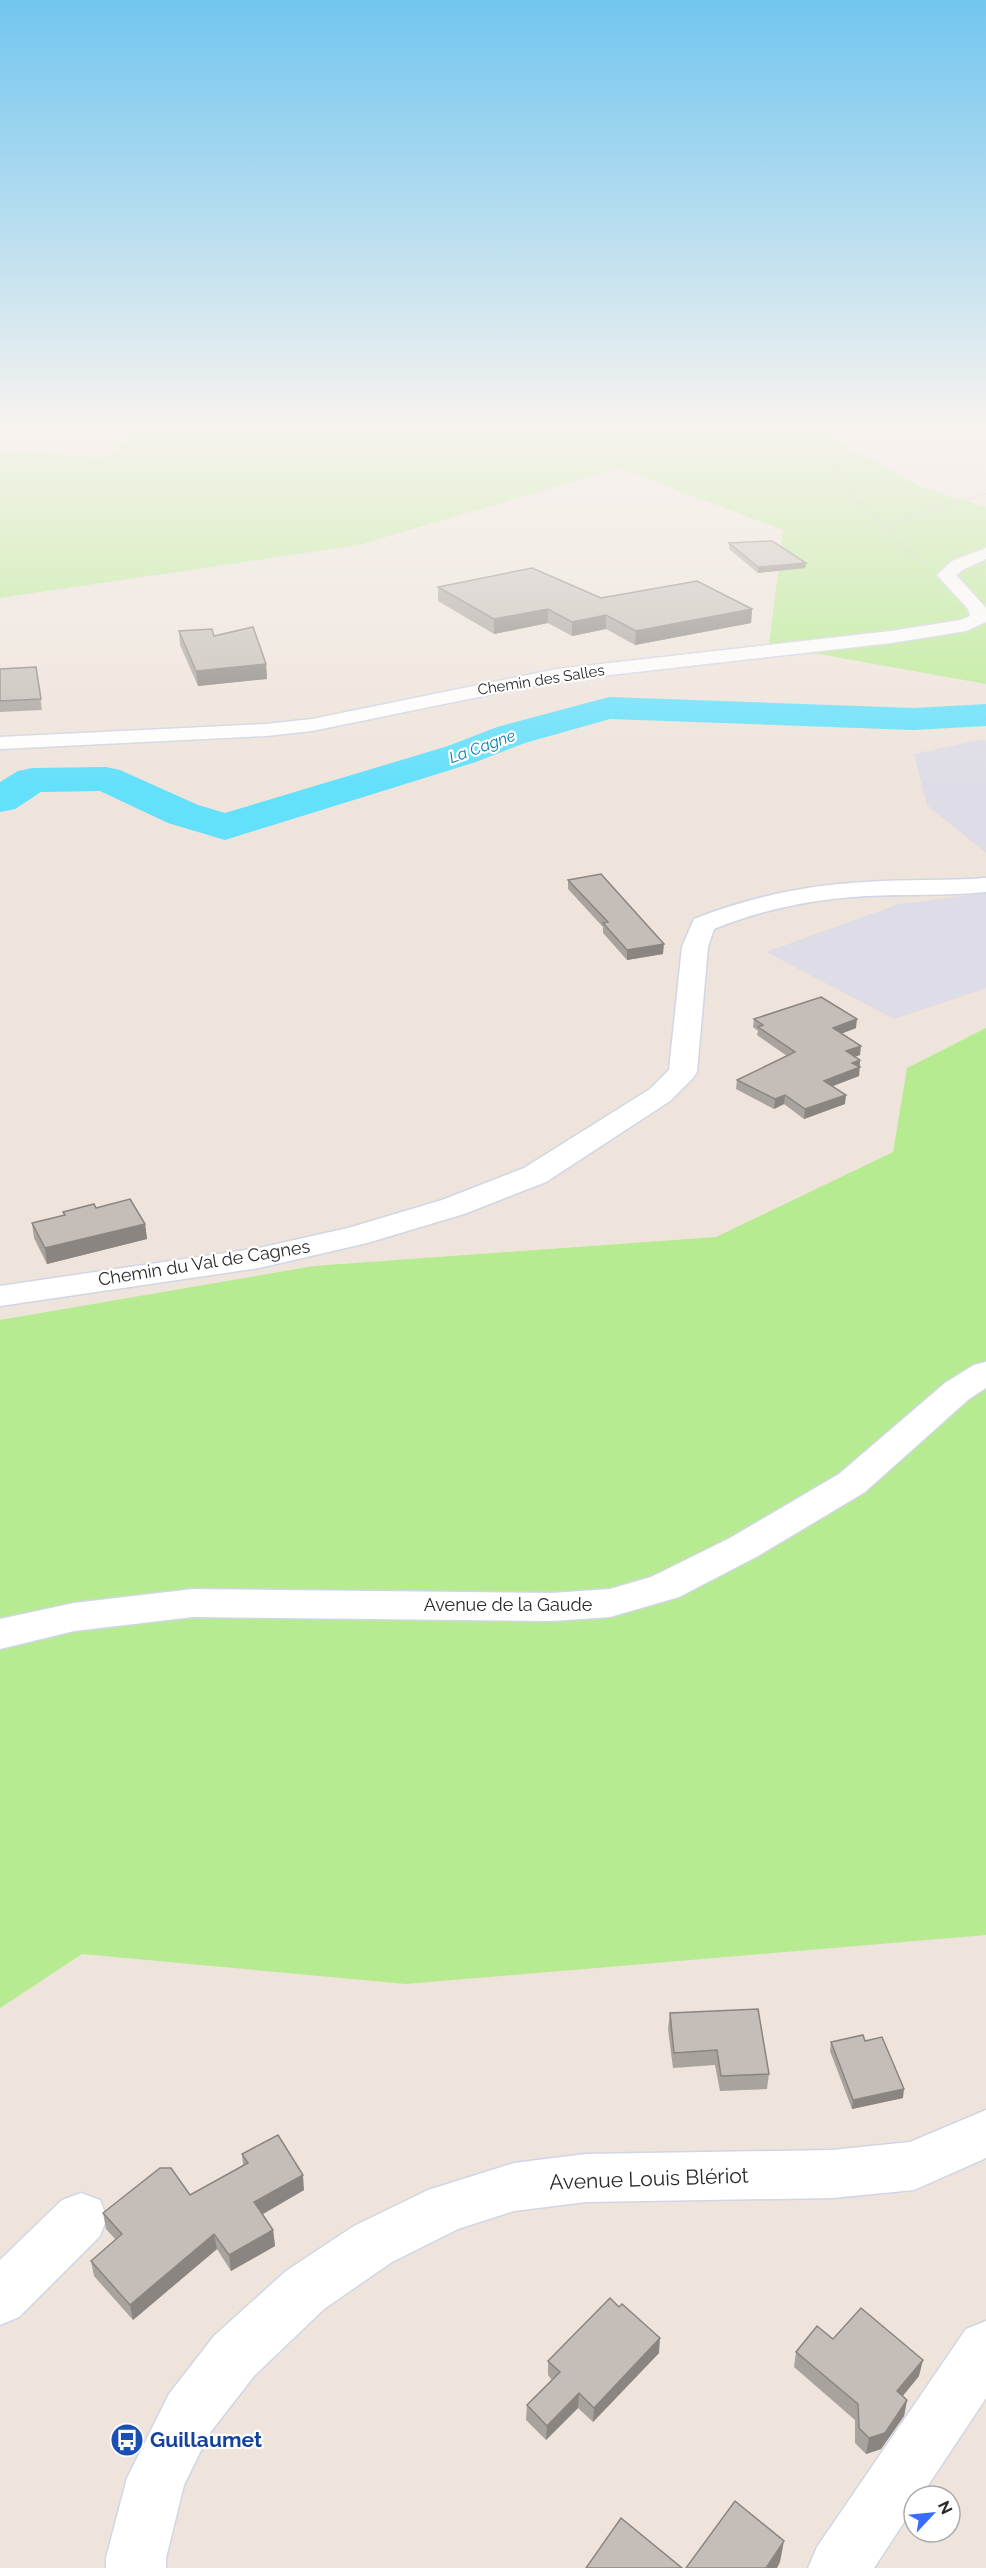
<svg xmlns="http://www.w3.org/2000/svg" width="986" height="2568" viewBox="0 0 986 2568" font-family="Raleway,sans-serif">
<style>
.industrial{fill:#dedce6}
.green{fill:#b7eb91}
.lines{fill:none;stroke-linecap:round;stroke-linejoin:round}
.river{fill:#62e0fc;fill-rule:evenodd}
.minor-casing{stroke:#d0d6e5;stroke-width:3}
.path{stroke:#c8c8c8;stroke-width:2;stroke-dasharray:2 1.5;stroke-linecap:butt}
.minor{fill:#fff;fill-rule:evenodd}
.wall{fill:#a9a39e}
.shaded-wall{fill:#8a8581}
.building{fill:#c5beb8;stroke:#8a8581;stroke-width:1.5}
.labels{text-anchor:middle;stroke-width:4.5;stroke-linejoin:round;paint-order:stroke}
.far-street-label{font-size:15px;fill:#2a2a2a;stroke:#fff}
.far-water-label{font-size:16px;font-style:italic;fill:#007da9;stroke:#fff}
.street-label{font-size:18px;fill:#2a2a2a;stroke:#fff}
.near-street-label{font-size:21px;fill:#2a2a2a;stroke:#fff}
.near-transit-label{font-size:21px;font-weight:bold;fill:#164399;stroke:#fff;text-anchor:start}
</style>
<rect width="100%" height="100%" fill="#eee4db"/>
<!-- industrial -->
<path class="industrial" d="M983 739 986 741V853L927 805 914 754Z
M986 893V988L894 1019 766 952 899 904Z"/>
<!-- green -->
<path class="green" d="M142 429H815L923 488 986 507V684L769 645 783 530 619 468 359 545 0 598V450L104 458Z
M986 1028V1935L406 1984 82 1954 0 2008V1320L314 1266 716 1237 893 1152 907 1068Z"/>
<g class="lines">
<!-- river -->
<path class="river" d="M609 697 914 708 986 704V726L914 730 610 719 525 743 476 762 225 840 168 823 100 791 41 792 15 809 0 812V782L18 771 32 768 106 767 120 770 198 805 225 813 448 746 497 727Z"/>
<!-- minor casing -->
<g class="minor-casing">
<path id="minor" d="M986 548V559L964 569 956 575 986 608V622L966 631 891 643 557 681 312 731 266 736 0 749V737L266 724 312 719 557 669 891 631 961 620 970 616 968 609 937 575 952 561Z
M986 878V892C946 896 906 894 866 896 814 899 763 909 714 929L708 947 697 1072 693 1078 670 1101 546 1182 464 1214 367 1243 259 1268 0 1306V1286L259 1248 348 1228 442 1200 524 1168 650 1089 669 1070 682 947 694 919C749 897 807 885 866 882 906 879 946 881 986 878Z
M986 1362V1388L969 1399 865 1492 758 1556 679 1597 610 1617 552 1621 193 1617 74 1631 0 1649V1619L74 1603 193 1589 552 1593 610 1589 651 1577 730 1538 839 1474 945 1383 974 1365Z
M986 2110V2158L914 2190 832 2198 586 2202 514 2211 458 2229 392 2262 324 2309 254 2376 209 2434 184 2485 166 2558V2568H106V2558L127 2478 169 2394 214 2336 286 2271 354 2226 428 2190 514 2163 586 2154 832 2150 910 2142Z
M81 2193 100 2200 107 2218 100 2236 19 2317 0 2325V2260L62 2200Z
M986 2321V2398L921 2496H914V2507L874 2568H808L817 2547 966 2329Z"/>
</g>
<!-- path -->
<path class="path" d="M806 429 819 434C836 470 849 511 890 524
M927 564 900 547 886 526 929 509 986 494"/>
<!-- minor -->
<use href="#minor" class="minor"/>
</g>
<!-- wall -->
<path class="wall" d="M729 543 806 563 805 568 758 573 729 549Z
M438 587 752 609 751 623 635 645 606 629 572 636 548 623 494 634 438 601Z
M179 631 266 664 267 679 198 686 180 645Z
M36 667 42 710 0 712V669Z
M568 880 663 954 627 960 603 933V927L568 889Z
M754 1019 856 1028 841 1034 860 1055 855 1057 860 1060 859 1076 832 1086 845 1104 804 1119 784 1104 774 1109 736 1089 737 1080 787 1056 757 1035 758 1031 753 1027Z
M96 1208 145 1224 147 1239 47 1264 34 1238 32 1223 64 1215 63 1212Z
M670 2013 769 2074 767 2089 720 2091 715 2065 673 2068 668 2029Z
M865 2041 903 2098 852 2109 830 2051 831 2042Z
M242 2154 304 2190 263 2214 273 2230 275 2246 231 2271 217 2249 133 2320 94 2276 91 2261 116 2240 106 2229 103 2213 190 2195 243 2165Z
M833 2339 919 2376 903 2396 907 2400 904 2416 881 2449 866 2454 855 2443V2420L794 2367 796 2352Z
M659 2353 593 2422 578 2408 546 2440 526 2420 527 2405 552 2380 548 2375V2361Z"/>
<!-- shaded-wall -->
<path class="shaded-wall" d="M806 563 805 568 758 573V567Z
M548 609V623L494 634V619Z
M752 609 751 623 635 645 636 631Z
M606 615V629L572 636V622Z
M266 664 267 679 198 686 196 671Z
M664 944 663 954 627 960V950Z
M857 1019 856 1028 832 1037 833 1028Z
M861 1046 860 1055 845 1060 846 1051Z
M860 1060 859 1076 823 1090 824 1081 852 1063Z
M785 1095 784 1104 774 1109 775 1099Z
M846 1095 845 1104 804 1119 805 1109Z
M145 1224 147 1239 47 1264 45 1248Z
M904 2089 903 2098 852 2109 853 2100Z
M303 2175 304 2190 256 2218 254 2202Z
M273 2230 275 2246 231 2271 229 2255Z
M214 2234 217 2249 133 2320 130 2305Z
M660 2338 659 2353 593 2422 594 2408Z
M923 2360 919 2376 894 2406 897 2391Z
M579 2393 578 2408 546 2440 547 2426Z
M907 2400 904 2416 881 2449 866 2454 869 2438Z
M784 2541 780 2562 777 2568H766Z"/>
<!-- building -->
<path class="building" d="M772 541 806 563 758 567 729 543Z
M532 568 601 598 697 581 752 609 636 631 606 615 572 622 548 609 494 619 438 587Z
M253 627 266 664 196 671 179 631 212 629 214 636Z
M36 667 41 699 0 701V669Z
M601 874 664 944 627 950 603 923 608 922 568 880Z
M821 997 857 1019 833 1028 861 1046 846 1051 860 1060 852 1063 860 1067 824 1081 846 1095 805 1109 785 1095 775 1099 737 1080 795 1052 758 1027 763 1025 754 1019Z
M130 1199 145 1224 45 1248 32 1223 65 1215 63 1212 94 1204 96 1208Z
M758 2009 769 2074 721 2076 717 2050 674 2053 670 2013Z
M863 2035 865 2041 882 2037 904 2089 853 2100 831 2042Z
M278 2135 303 2175 254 2202 273 2230 229 2255 214 2234 130 2305 91 2261 122 2234 103 2213 160 2168H171L190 2195 248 2163 242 2154Z
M610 2298 619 2307 622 2304 660 2338 594 2408 579 2393 547 2426 527 2405 560 2372 548 2361Z
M861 2308 923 2360 897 2391 907 2400 885 2433 869 2438 859 2428 858 2404 796 2352 817 2326 833 2339Z
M735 2501 784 2541 766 2568H686Z
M621 2518 682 2568H586Z"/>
<!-- sky -->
<linearGradient id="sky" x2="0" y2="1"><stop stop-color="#72c6f0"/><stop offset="0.54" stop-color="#f7f3ef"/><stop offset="1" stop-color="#f7f3ef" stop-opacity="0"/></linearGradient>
<rect width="986" height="788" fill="url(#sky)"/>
<!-- icons -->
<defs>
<g id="bus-disc" transform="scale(1.725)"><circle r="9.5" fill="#1a4fb4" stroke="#fff"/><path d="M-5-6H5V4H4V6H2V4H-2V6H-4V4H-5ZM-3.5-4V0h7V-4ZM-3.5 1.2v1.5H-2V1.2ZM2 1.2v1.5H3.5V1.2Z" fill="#fff"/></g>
</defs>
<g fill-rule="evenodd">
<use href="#bus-disc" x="127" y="2440"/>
</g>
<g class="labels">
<!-- far-street labels -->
<g class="far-street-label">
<text transform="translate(541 680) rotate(-9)" y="5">Chemin des Salles</text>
</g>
<!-- far-water labels -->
<g class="far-water-label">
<text transform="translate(482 746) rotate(-20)" y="6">La Cagne</text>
</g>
<!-- street labels -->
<g class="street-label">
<text transform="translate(204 1263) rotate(-9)" y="6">Chemin du Val de Cagnes</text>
<text x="508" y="1611">Avenue de la Gaude</text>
</g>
<!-- near-street labels -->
<g class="near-street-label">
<text transform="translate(649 2179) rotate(-2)" y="7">Avenue Louis Blériot</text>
</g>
<!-- near-transit labels -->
<g class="near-transit-label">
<text x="150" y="2447">Guillaumet</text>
</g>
</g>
<!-- north arrow -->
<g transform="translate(932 2514) rotate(64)"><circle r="28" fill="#ffffff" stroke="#aaaaaa" stroke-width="1.5"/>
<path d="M0-4.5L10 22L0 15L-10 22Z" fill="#376dff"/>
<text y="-9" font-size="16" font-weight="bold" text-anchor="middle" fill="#2a2a2a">N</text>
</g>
</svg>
